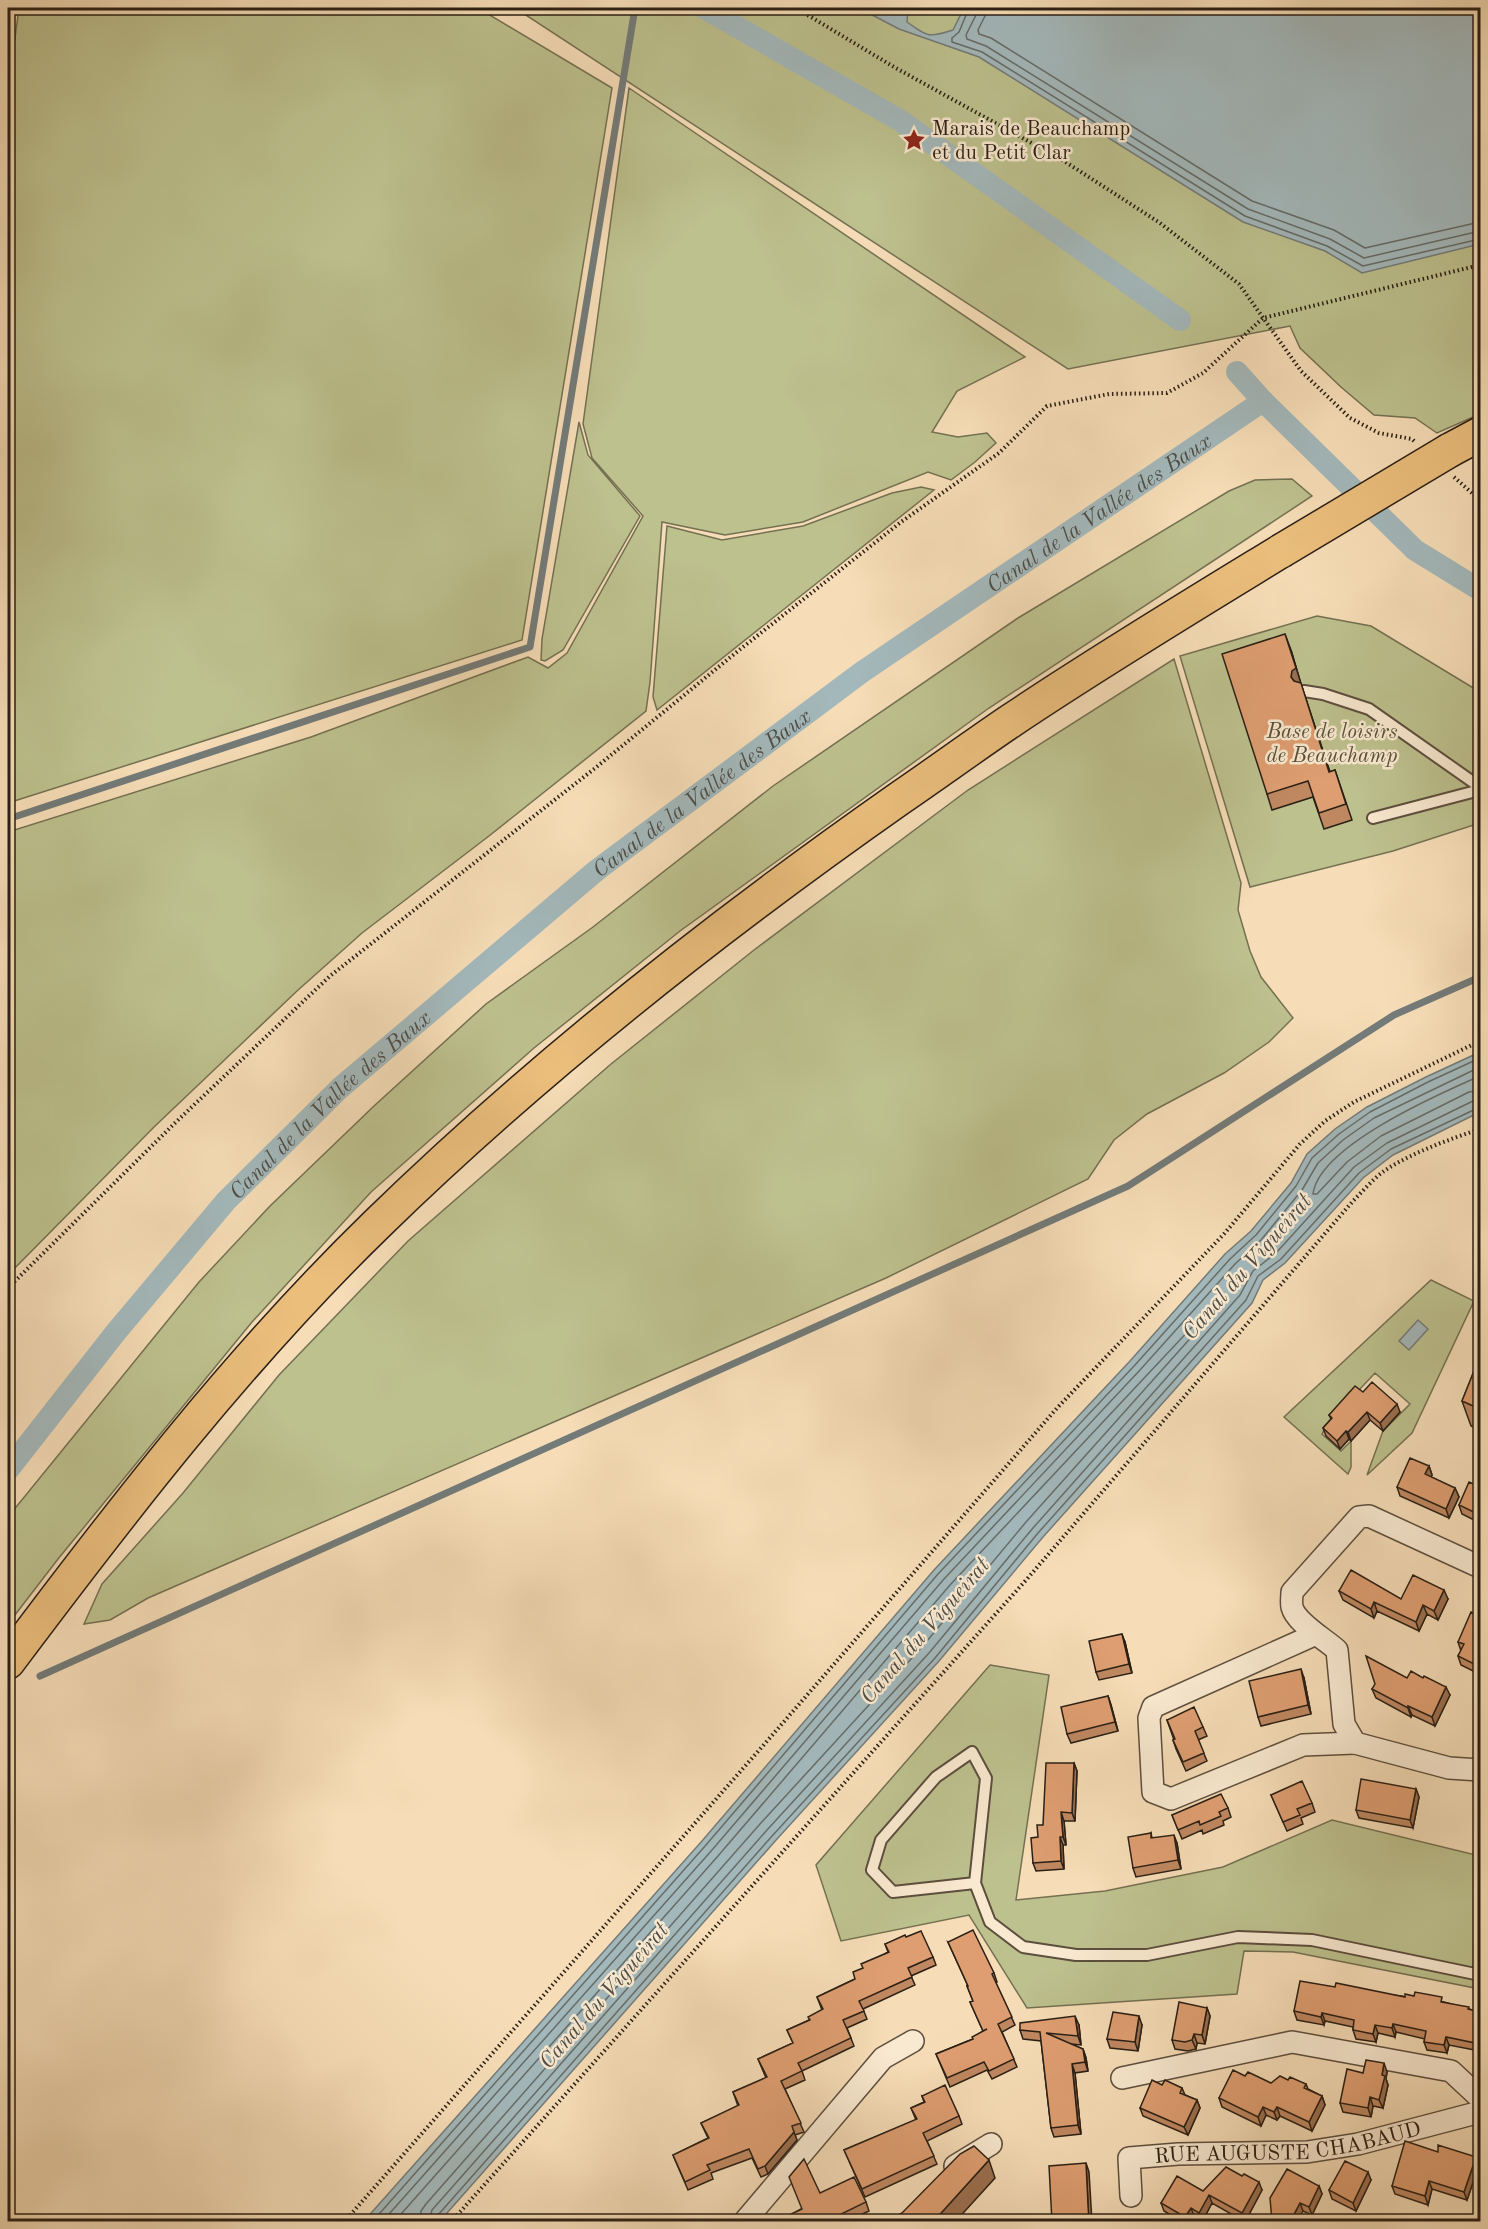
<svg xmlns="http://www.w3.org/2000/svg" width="1488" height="2229" viewBox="0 0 1488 2229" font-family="'Old Standard TT',serif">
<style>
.green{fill:#bdc18e;stroke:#747052;stroke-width:1.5}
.water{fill:#a3b8bb;stroke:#737b79;stroke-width:1.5}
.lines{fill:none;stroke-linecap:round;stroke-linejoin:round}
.shore{stroke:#666c68;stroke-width:1.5}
.stream{stroke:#737b79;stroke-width:7}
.canal{stroke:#a3b8bb;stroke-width:22}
.lane-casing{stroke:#5d4e3e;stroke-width:14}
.street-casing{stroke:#5d4e3e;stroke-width:24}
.primary-casing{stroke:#2a1f15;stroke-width:36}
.path{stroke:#2a1f15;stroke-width:4;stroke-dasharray:1.5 3;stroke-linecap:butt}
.lane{stroke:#f9e9d0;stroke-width:10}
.street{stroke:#f9e9d0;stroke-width:21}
.primary{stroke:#ebbe7c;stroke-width:33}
.primary-bridge-casing{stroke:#2a1f15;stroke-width:36;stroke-linecap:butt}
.primary-bridge{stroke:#ebbe7c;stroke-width:33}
.wall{fill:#bf8861;stroke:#2a1f15;stroke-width:1.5}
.shaded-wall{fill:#9b6f4f;stroke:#2a1f15;stroke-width:1.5}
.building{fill:#de9e71;stroke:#2a1f15;stroke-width:1.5}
.labels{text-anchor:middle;stroke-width:5;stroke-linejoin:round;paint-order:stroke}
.poi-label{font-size:21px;fill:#2a1f15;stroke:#f9e9d0;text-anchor:start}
.park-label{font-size:21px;font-style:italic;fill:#565039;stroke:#f9e9d0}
.street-label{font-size:21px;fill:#2a1f15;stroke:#f9e9d0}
.water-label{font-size:22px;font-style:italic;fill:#4e4d47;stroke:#f9e9d0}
</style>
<rect width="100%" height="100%" fill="#f6ddb7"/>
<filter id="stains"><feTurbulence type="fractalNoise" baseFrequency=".00333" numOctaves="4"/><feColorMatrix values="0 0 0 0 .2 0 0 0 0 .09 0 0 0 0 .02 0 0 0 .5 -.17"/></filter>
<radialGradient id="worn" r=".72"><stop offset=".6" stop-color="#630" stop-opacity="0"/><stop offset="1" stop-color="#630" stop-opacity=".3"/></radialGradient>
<!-- green -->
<path class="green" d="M19 8H478L612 88 522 640 8 803V90Z
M515 8H1480V414L1437 433 1415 418 1374 415 1341 387 1300 348 1290 326 1068 369Z
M629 88 1025 357 957 391 932 432 958 437 987 433 996 443 975 462 951 480 928 472 803 522 725 535 662 522 650 682 646 711 489 836 362 933 297 991 154 1127 8 1275V832L311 737 528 657 548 668 567 653 643 516 592 458 583 424Z
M579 422 588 455 640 516 563 650 545 661 541 660 542 639Z
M1292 479 1312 496 989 708 680 931 534 1048 371 1192 252 1322 58 1559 8 1624V1517L199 1282 270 1206 374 1106 486 1004 593 927 773 786 1018 618 1229 491 1255 480Z
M921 487 934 490 657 710 653 697 667 526 722 540 803 526 892 493Z
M1317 616 1371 626 1480 692V823L1393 851 1250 887 1180 656Z
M1174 659 1241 883 1238 910 1250 951 1261 977 1293 1018 1269 1042 1224 1073 1147 1114 1114 1140 1088 1179 886 1278 148 1598 110 1620 84 1624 102 1584 183 1493 279 1375 408 1241 611 1064 754 950 968 790Z
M1431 1280 1474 1301 1412 1433 1367 1475 1383 1431 1410 1404 1375 1373 1329 1422 1322 1434 1341 1451 1351 1441V1467L1348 1474 1284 1417Z
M990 1665 1049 1675 1016 1900 1105 1891 1223 1867 1332 1820 1480 1856V1989L1293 1952 1244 1951 1237 1994 1027 2008 969 1915 841 1941 816 1865Z"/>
<!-- water -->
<path class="water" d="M859 8H908L907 22C928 37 929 38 953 30L964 8H1480V244L1362 273 1325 251 1243 222 979 57 899 29Z
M1480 1052V1112L1393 1155 1363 1178 1285 1263 1263 1280 1252 1303 1043 1537 939 1661 777 1839 440 2221H364L702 1841 934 1570 1130 1361 1225 1254 1251 1231 1291 1183 1307 1154 1335 1129 1367 1107 1426 1077Z
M1418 1320 1428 1329 1409 1350 1399 1341Z"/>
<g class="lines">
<!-- shore -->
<path class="shore" d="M969 8 959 32 952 38V42L982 52 1245 216 1327 246 1363 266 1480 239
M977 8 976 15 966 35 967 39 986 46 1248 209 1330 239 1364 258 1480 231
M986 8 985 16 978 30 979 34 991 38 1252 201 1334 230 1365 248 1480 222
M1480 1076C1439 1094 1319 1146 1313 1194H1317L1347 1162 1381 1136 1469 1092 1480 1090
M372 2222 706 1845 938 1574 1135 1365 1230 1259 1256 1235 1296 1186 1312 1158 1339 1134 1370 1112 1428 1082 1480 1058
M382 2222 712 1850 944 1579 1140 1370 1235 1264 1261 1240 1302 1190 1318 1163 1343 1140 1374 1118 1480 1067
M394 2222 718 1856 950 1585 1208 1310 1212 1309V1314L1026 1522 922 1647 760 1824 426 2204 421 2211 420 2222
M429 2222 432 2210 767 1830 929 1653 1033 1528 1240 1295 1253 1271 1276 1253 1354 1167 1387 1143 1473 1101 1480 1099
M436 2222 438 2215 773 1835 935 1658 1038 1533 1246 1300 1258 1276 1281 1259 1359 1173 1391 1149 1480 1107"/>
<!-- stream -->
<path class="stream" d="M8 819 530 647 635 8
M40 1676 1128 1186 1394 1015 1480 977"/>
<!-- canal -->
<g class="canal">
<path d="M704 8 901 121 1180 320"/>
<path d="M1237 372 1263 401"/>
<path id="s1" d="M8 1470 116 1332 226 1201 340 1088 597 870 862 672 1263 401 1415 550 1480 590"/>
</g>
<!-- lane casing -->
<g class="lane-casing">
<path id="lane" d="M1304 691 1323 694 1369 709 1480 787
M1373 818 1480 790
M975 1883 893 1892 872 1870 881 1840 936 1777 972 1752 986 1778 975 1883 990 1922 1023 1947 1076 1955H1147L1238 1937 1312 1940 1480 1975"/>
</g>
<!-- street casing -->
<g class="street-casing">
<g id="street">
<path d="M1480 1567 1369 1516 1359 1517 1292 1592C1292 1596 1291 1602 1292 1607 1296 1623 1325 1639 1337 1650L1344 1724 1355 1743 1449 1768 1480 1770"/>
<path d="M1314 1635 1153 1707 1149 1718 1153 1792 1171 1799 1303 1745 1355 1743"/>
<path d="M1122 2078 1292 2042 1451 2071 1480 2098"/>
<path d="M955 2166 991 2144"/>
<path id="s2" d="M1131 2196 1129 2158 1178 2154 1307 2152 1358 2144 1480 2112"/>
<path d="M744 2222 883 2058 913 2041"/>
</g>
</g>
<!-- primary casing -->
<g class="primary-casing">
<path id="primary" d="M1450 450 1480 434
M8 1662C122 1510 240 1357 377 1224 538 1067 716 927 900 798 938 772 975 745 1012 720 1100 661 1191 606 1281 551"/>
</g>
<!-- path -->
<path class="path" d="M796 8 894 67 1064 161 1160 223 1239 284 1301 371 1350 418 1379 433 1412 439 1415 442
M1454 477 1480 500
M8 1288 176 1122 330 976 594 769 738 651 901 522 999 453 1047 406 1109 394 1167 393 1203 373 1263 318 1480 265
M344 2222 761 1748 1057 1408 1224 1234 1300 1144 1325 1121 1354 1102 1480 1041
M451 2222 1027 1579 1353 1201C1363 1191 1373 1179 1384 1171 1413 1152 1448 1140 1480 1129"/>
<!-- lane -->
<use href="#lane" class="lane"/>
<!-- street -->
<use href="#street" class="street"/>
<!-- primary -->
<use href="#primary" class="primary"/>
<!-- primary-bridge casing -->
<g class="primary-bridge-casing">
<path id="primary-bridge" d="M1281 551 1450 450"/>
</g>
<!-- primary-bridge -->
<use href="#primary-bridge" class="primary-bridge"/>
</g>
<!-- wall -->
<path class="wall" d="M1291 650 1301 684 1330 772 1335 770 1352 820 1324 829 1313 797 1272 810 1267 794Z
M1480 1356V1430L1471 1426 1462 1401Z
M1363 1392 1400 1412 1383 1431 1370 1420 1351 1441 1349 1439 1340 1449 1326 1436 1323 1428 1331 1419 1329 1415Z
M1429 1466 1432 1475 1431 1477 1455 1488 1459 1497 1449 1518 1400 1496 1397 1487Z
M1480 1487V1523L1462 1514 1459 1505Z
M1339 1591 1401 1599H1448L1438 1620 1427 1614 1419 1631 1377 1611 1374 1618 1343 1600Z
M1480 1616V1666L1477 1673 1461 1665 1458 1656 1461 1651 1458 1642Z
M1125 1642 1132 1673 1099 1680 1096 1672Z
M1304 1678 1311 1714 1261 1726 1258 1717Z
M1407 1678 1450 1695 1435 1726 1412 1715 1411 1717 1376 1698 1372 1689Z
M1108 1696 1111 1705 1118 1731 1071 1743 1067 1734Z
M1167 1720 1203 1727 1207 1736 1198 1740 1207 1761 1186 1771 1176 1749 1173 1740H1174Z
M1074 1763 1077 1771 1075 1821H1064L1066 1845H1063L1064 1869 1036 1871 1033 1863 1043 1825Z
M1416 1789 1419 1797 1413 1828 1359 1818 1356 1810Z
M1271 1795 1312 1803 1315 1812 1301 1818 1303 1824 1287 1831Z
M1228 1808 1231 1817 1223 1821 1224 1825 1203 1834 1202 1830 1182 1839 1172 1815Z
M1151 1833 1152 1838 1177 1843 1181 1869 1136 1877 1133 1868Z
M906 1937 933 1957 936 1965 911 1976 915 1985 863 2009 867 2019 847 2028 854 2046 802 2071 805 2080 785 2089 804 2132 795 2135 797 2140 768 2174 761 2177 752 2158 711 2173 713 2179 688 2190 673 2155 708 2138 701 2123 738 2106 733 2092 766 2078 758 2059 793 2043 787 2030 809 2020 822 2010 817 1997 855 1979 863 1968 888 1952 885 1944Z
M948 1942 994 1973 997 1982H995L1015 2025 1002 2032 1017 2067 992 2079 987 2070 950 2087 936 2054 973 2039 983 2031 970 2002 973 2001 967 1986H968Z
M1335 1987 1444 2002 1480 2012V2051L1449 2045 1447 2053 1427 2050 1424 2042 1425 2039 1396 2032 1395 2037 1378 2033 1376 2042 1356 2039 1353 2030V2027L1325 2021 1324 2025 1297 2020 1294 2011Z
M1207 2008 1210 2016 1205 2044 1197 2043 1196 2049 1188 2051 1175 2049 1172 2040Z
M1079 2025 1081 2045 1071 2044 1083 2049 1086 2058 1088 2071 1075 2073 1081 2134 1054 2137 1051 2128 1041 2041 1023 2039 1020 2030Z
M1142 2025 1138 2051 1110 2048 1107 2039Z
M1387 2072 1386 2079 1388 2085 1383 2108 1373 2106 1371 2117 1343 2112 1340 2103 1363 2073Z
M1245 2076 1271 2083 1288 2080 1306 2084 1308 2089 1322 2096 1325 2105 1312 2131 1280 2116 1277 2120 1266 2115 1261 2126 1222 2107 1219 2098Z
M1162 2085 1182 2088 1185 2095 1197 2100 1200 2108 1188 2135 1143 2116 1140 2108Z
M922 2096 959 2116 962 2124 927 2141 937 2164 865 2197 844 2150 916 2120 911 2108 924 2102Z
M1438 2152 1476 2157 1479 2165 1467 2200 1432 2189 1428 2205 1395 2194 1392 2186Z
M1371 2180 1356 2211 1332 2199 1329 2190Z
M1319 2186 1322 2194 1312 2215 1303 2211 1297 2222H1272Z
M1262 2190 1245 2222 1212 2203 1202 2222 1194 2216 1191 2222H1182L1164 2211 1161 2203 1203 2191Z
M820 2193 866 2202 869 2211 845 2222H779L801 2209Z"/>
<!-- shaded-wall -->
<path class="shaded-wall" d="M1285 634 1291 650 1301 684 1335 788 1298 687 1291 677Z
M1397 1404 1400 1412 1383 1431 1380 1423Z
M1367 1412 1370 1420 1351 1441 1348 1432Z
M1346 1431 1349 1439 1340 1449 1337 1441Z
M1429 1466 1432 1475 1428 1483 1425 1474Z
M1455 1488 1459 1497 1449 1518 1446 1509Z
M1444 1590 1448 1599 1438 1620 1434 1611Z
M1374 1602 1377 1611 1374 1618 1371 1609Z
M1423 1605 1427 1614 1419 1631 1416 1622Z
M1122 1634 1125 1642 1132 1673 1129 1664Z
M1479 1652 1480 1655V1666L1477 1673 1474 1664Z
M1301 1669 1304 1678 1311 1714 1308 1705Z
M1446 1687 1450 1695 1435 1726 1432 1717Z
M1108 1696 1111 1705 1118 1731 1115 1722Z
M1408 1706 1412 1715 1411 1717 1408 1708Z
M1074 1763 1077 1771 1075 1821 1072 1813Z
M1416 1789 1419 1797 1413 1828 1410 1820Z
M1061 1812 1064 1821 1066 1845 1063 1837Z
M1174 1835 1177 1843 1181 1869 1178 1860Z
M1060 1837 1063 1845 1064 1869 1061 1861Z
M1207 2008 1210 2016 1205 2044 1202 2035Z
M1322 2013 1325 2021 1324 2025 1321 2017Z
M1075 2016 1079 2025 1081 2045 1078 2036Z
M1139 2016 1142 2025 1138 2051 1135 2042Z
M1393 2024 1396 2032 1395 2037 1392 2028Z
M1375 2025 1378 2033 1376 2042 1373 2034Z
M1194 2034 1197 2043 1196 2049 1192 2040Z
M1446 2037 1449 2045 1447 2053 1444 2045Z
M1083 2049 1086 2058 1088 2071 1085 2062Z
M1384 2063 1387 2072 1386 2079 1388 2085 1383 2108 1379 2100 1382 2075Z
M1072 2064 1075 2073 1081 2134 1078 2125Z
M1322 2096 1325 2105 1312 2131 1309 2122Z
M1370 2097 1373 2106 1371 2117 1368 2108Z
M1197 2100 1200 2108 1188 2135 1184 2127Z
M1263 2107 1266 2115 1261 2126 1258 2117Z
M1277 2107 1280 2116 1277 2120 1274 2112Z
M794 2132 797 2140 768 2174 765 2166Z
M1476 2157 1479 2165 1467 2200 1464 2192Z
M989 2160 995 2178 955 2222H933Z
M1086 2163 1089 2172 1092 2222H1089L1088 2205Z
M1368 2172 1371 2180 1356 2211 1353 2203Z
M1429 2181 1432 2189 1428 2205 1425 2196Z
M1259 2182 1262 2190 1245 2222 1242 2213Z
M1319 2186 1322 2194 1312 2215 1309 2207Z
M1209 2195 1212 2203 1202 2222 1199 2213Z
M1300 2203 1303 2211 1297 2222H1290Z
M1191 2208 1194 2216 1191 2222H1187L1185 2217Z"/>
<!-- building -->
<path class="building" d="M1285 634 1296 668 1292 671 1291 677 1294 681 1301 683 1329 772 1335 770 1346 804 1319 813 1308 781 1267 794 1222 654Z
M1480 1356V1409L1462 1401Z
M1372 1382 1397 1404 1380 1423 1367 1412 1348 1432 1346 1431 1337 1441 1323 1428 1332 1418 1329 1415 1355 1386 1363 1392Z
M1410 1458 1429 1466 1425 1474 1455 1488 1446 1509 1397 1487Z
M1469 1482 1480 1487V1515L1459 1505Z
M1351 1570 1401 1599 1413 1575 1444 1590 1434 1611 1423 1605 1416 1622 1374 1602 1371 1609 1339 1591Z
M1471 1612 1480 1616V1652H1479L1474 1664 1458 1656 1464 1644 1458 1642Z
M1122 1634 1129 1664 1096 1672 1089 1641Z
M1366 1656 1407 1678 1411 1671 1423 1678 1424 1676 1446 1687 1432 1717 1408 1706V1708L1372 1689 1375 1684Z
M1301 1669 1308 1705 1258 1717 1249 1681Z
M1108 1696 1115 1722 1067 1734 1061 1707Z
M1194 1707 1203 1727 1195 1731 1204 1753 1183 1762 1173 1740 1175 1739 1167 1720Z
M1046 1763H1074L1072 1813 1061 1812 1063 1837H1060L1061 1861 1033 1863 1031 1838 1038 1837 1037 1825H1043Z
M1361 1779 1416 1789 1410 1820 1356 1810Z
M1302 1781 1312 1803 1297 1809 1300 1815 1283 1822 1271 1795Z
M1221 1794 1228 1808 1219 1812 1221 1816 1200 1825 1199 1821 1178 1830 1172 1815Z
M1151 1833V1838L1174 1835 1178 1860 1133 1868 1128 1837Z
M973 1930 994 1973 992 1974 1012 2017 998 2024 1014 2059 989 2071 984 2062 947 2078 936 2054 973 2039 972 2037 987 2029 983 2031 970 2002 973 2001 967 1986H968L948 1942Z
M921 1931 933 1957 908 1968 912 1977 859 2001 864 2011 843 2020 851 2038 798 2063 802 2071 781 2081 801 2123 792 2126 794 2132 765 2166 758 2169 749 2149 707 2165 710 2170 685 2182 673 2155 709 2138 701 2123 739 2105 733 2092 767 2077 758 2059 793 2043 787 2030 810 2020 808 2017 823 2009 817 1997 855 1979 853 1972 863 1968 861 1964 889 1952 885 1944 905 1935 906 1937Z
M1300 1981 1335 1987 1336 1983 1405 1997V1994L1414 1996 1415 1992 1442 1997 1441 2002 1469 2007 1468 2009 1480 2012V2044L1446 2037 1444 2045 1424 2042 1426 2031 1393 2024 1392 2028 1375 2025 1373 2034 1353 2030 1354 2020 1322 2013 1321 2017 1294 2011Z
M1179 2002 1207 2008 1202 2035 1194 2034 1192 2040 1185 2042 1172 2040Z
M1113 2012 1139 2016 1135 2042 1107 2039Z
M1075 2016 1078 2036 1046 2033 1083 2049 1085 2062 1072 2064 1078 2125 1051 2128 1040 2032 1020 2030V2023Z
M1366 2060 1384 2063 1382 2075 1385 2076 1379 2100 1370 2097 1368 2108 1340 2103 1347 2069 1363 2073Z
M1233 2070 1245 2076 1248 2072 1271 2083 1280 2076 1288 2080 1290 2077 1306 2084 1304 2088 1322 2096 1309 2122 1277 2107 1274 2112 1263 2107 1258 2117 1219 2098Z
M1152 2080 1162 2085 1165 2080 1182 2088 1180 2093 1197 2100 1184 2127 1140 2108Z
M945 2085 959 2116 923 2133 934 2156 862 2189 844 2150 917 2119 911 2108 925 2102 922 2096Z
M1405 2141 1438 2152V2145L1476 2157 1464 2192 1429 2181 1425 2196 1392 2186Z
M974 2146 989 2160 933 2222H891L895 2217 902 2213 960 2154Z
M804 2159 820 2193 854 2177 866 2202 825 2222H779L778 2220 802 2209 789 2177Z
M1345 2161 1368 2172 1353 2203 1329 2190Z
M1086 2163 1088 2205 1089 2222H1052L1049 2166Z
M1226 2167 1242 2176 1244 2174 1259 2182 1242 2213 1209 2195 1199 2213 1191 2208 1185 2217 1161 2203 1177 2176 1203 2191Z
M1287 2169 1319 2186 1309 2207 1300 2203 1290 2222H1272L1270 2198Z"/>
<!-- icons -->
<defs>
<g id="sight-bare" transform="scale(1.8)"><path d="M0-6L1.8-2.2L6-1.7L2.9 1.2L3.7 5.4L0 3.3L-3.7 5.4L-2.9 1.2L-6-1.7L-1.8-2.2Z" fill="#8f2418" stroke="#f9e9d0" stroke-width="2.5" paint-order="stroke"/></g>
</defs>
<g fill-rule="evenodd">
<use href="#sight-bare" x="914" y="140"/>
</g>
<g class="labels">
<!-- poi labels -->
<g class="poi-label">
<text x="932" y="135">Marais de Beauchamp<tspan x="932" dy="24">et du Petit Clar</tspan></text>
</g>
<!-- park labels -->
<g class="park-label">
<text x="1332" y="738">Base de loisirs<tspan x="1332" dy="24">de Beauchamp</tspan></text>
</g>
<!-- street labels -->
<g class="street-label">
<text dy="7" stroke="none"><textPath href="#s2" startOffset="198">RUE AUGUSTE CHABAUD</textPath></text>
</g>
<!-- water labels -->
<g class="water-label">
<text dy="8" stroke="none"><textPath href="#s1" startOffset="1460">Canal de la Vallée des Baux</textPath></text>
<text dy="8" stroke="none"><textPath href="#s1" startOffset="974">Canal de la Vallée des Baux</textPath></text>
<text dy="8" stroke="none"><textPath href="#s1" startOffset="488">Canal de la Vallée des Baux</textPath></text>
<text transform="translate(1246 1266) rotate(-49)" y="8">Canal du Vigueirat</text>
<text transform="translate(924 1630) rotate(-49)" y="8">Canal du Vigueirat</text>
<text transform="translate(603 1995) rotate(-49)" y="8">Canal du Vigueirat</text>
</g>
</g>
<!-- margin -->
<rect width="1488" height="2229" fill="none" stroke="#f6ddb7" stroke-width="30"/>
<rect x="9" y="9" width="1470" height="2211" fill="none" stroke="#2a1f15" stroke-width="3"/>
<rect x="15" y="15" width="1458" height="2199" fill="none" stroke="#2a1f15" stroke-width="1.5"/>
<rect width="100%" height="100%" filter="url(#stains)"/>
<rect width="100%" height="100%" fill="url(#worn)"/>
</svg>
